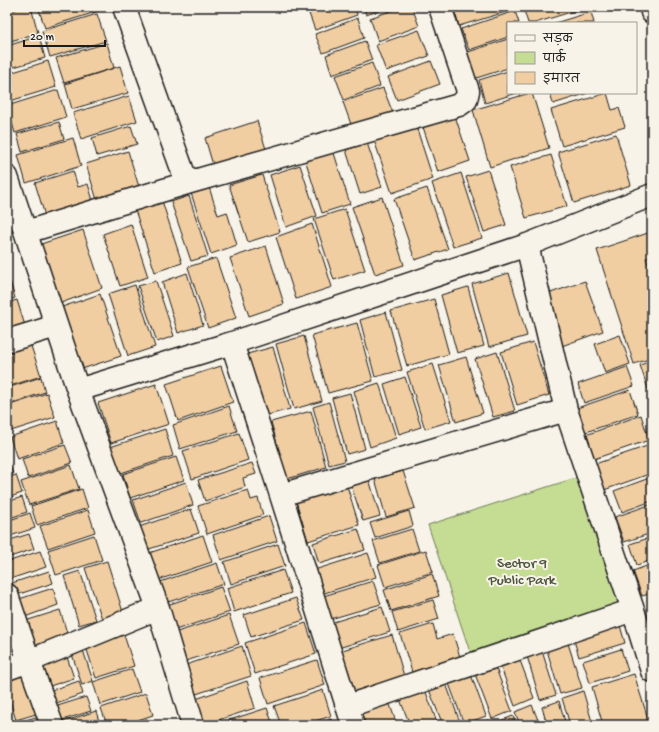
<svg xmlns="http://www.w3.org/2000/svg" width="659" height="732" viewBox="0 0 659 732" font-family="'Gochi Hand','Playpen Sans Deva',sans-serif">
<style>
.green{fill:#c5dd93;stroke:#707c58}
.building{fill:#f1cea2;stroke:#1c1c1c}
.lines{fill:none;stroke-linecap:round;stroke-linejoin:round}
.minor-casing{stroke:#1c1c1c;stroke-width:25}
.minor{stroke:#f7f3e8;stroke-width:22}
.labels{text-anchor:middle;stroke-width:4;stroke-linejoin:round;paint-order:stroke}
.park-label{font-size:15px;fill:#4f5640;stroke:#f7f3e8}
</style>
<rect width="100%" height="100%" fill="#f7f3e8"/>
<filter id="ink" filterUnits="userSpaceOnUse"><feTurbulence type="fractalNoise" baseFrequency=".025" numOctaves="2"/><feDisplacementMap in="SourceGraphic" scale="8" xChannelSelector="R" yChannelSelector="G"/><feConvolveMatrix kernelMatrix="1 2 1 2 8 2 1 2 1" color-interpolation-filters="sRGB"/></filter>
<g filter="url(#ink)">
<!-- green -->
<path class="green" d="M588 474 633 610 474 664 428 525Z"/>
<!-- building -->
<path class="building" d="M23 7H31L38 33 7 42V12Z
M38 7H98L99 11 45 28Z
M309 7H355L357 15 315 30 307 8Z
M364 7H389L366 15Z
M402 7H412L419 26 378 41 370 18Z
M453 7H508L509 11 459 26Z
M523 7H587L535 23H528Z
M515 11 519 23H508V37L469 50 461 29Z
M591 12 594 23H555Z
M97 14 106 41 50 57 42 31Z
M358 18 364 38 323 53 315 34Z
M419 30 429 56 386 71 376 45Z
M39 36 45 58 7 69V46Z
M508 39V68L470 80 462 54Z
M365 41 372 60 332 75 326 55Z
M107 43 114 68 64 83 56 58Z
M48 61 56 87 10 101 7 93V74Z
M431 61 440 84 397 100 388 77Z
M372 63 380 86 344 100 335 76Z
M120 66 128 93 72 109 65 84Z
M508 71V93H517L485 103 479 80Z
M383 88 393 113 352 127 343 102Z
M58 90 66 117 15 133 7 106Z
M530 93H532L549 148 490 167 473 110Z
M550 93H588L553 104Z
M607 93 612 110 619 108 625 127 562 146 551 110Z
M129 96 137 121 81 139 73 113Z
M453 110 470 161 438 172 421 121Z
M257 121 266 149 213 165 205 138Z
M59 122 64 139 22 152 17 134Z
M131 126 137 144 97 156 92 138Z
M416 126 433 179 392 193 374 140Z
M616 134 631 185 574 203 558 152Z
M73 138 81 166 26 183 18 155Z
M367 143 382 187 360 194 346 150Z
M333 150 350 204 322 213 305 159Z
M128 151 139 187 97 200 86 164Z
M551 155 567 206 526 218 510 167Z
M300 165 317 216 286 227 270 175Z
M488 170 506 225 484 232 466 177Z
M73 171 78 187 88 184 94 204 46 219 35 183Z
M461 173 482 238 453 247 432 183Z
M262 175 280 232 248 242 229 185Z
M208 184 218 215 227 212 237 245 211 254 190 190Z
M427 188 448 249 415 260 394 199Z
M189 196 208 256 191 261 171 202Z
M382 197 404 265 375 274 352 207Z
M162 201 182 263 155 272 135 210Z
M345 209 365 270 334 280 314 219Z
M131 224 148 277 120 286 103 234Z
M312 224 332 287 296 299 276 237Z
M83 230 102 288 61 303 41 244Z
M648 233 652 246V256L646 258 652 277V358L634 364 597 250Z
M266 246 284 304 249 316 230 258Z
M216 258 236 318 208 328 188 267Z
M7 262 10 272 7 273Z
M187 273 203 325 178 333 162 282Z
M509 273 527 336 489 347 472 284Z
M8 275 15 298 7 301V276Z
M156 281 174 336 157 342 138 286Z
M585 281 603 331 559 347 542 296Z
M135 285 155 347 128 356 108 294Z
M468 287 484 346 457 353 441 295Z
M100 294 121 356 82 369 62 307Z
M434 299 449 354 407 366 391 311Z
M17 300 26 329 7 335V303Z
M386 312 402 370 375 377 360 320Z
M357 323 373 381 328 393 312 335Z
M620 335 630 364 605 373 595 344Z
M304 336 322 401 294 409 276 344Z
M28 337 41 376 7 387V344Z
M533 342 549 395 517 405 501 352Z
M273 347 290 409 257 418 240 356Z
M497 352 515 411 493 417 475 359Z
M466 357 483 413 456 422 439 365Z
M652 361V397L651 398 640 365Z
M433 364 451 421 425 429 407 372Z
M221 366 233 402 178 421 166 384Z
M627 367 634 386 584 403 578 384Z
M41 377 45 392 7 405V388Z
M405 377 421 427 399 434 384 384Z
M379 383 396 438 370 447 354 391Z
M156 384 169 424 111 443 98 403Z
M630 390 638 414 583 433 574 409Z
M47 393 55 417 11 431 7 420V406Z
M350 393 365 449 347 454 332 398Z
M329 402 345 461 329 465 313 407Z
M229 406 237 431 180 449 173 425Z
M311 411 326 467 287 479 271 422Z
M641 415 649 440 591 460 583 436Z
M57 421 64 443 17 459 10 437Z
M165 429 173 456 118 474 110 447Z
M239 433 248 460 192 479 183 451Z
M65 445 72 463 28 478 22 459Z
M650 445 652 450V473L604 490 595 464Z
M176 457 184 480 130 498 123 474Z
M7 461H8L13 474 7 476Z
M252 463 256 474 243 478 245 487 205 501 198 480Z
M71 465 79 489 29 505 21 482Z
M403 471 415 508 386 517 375 479Z
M16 475 22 493 7 498V478Z
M652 477V501L622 512 614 491Z
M369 479 380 516 363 521 351 485Z
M186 482 193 505 141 523 133 500Z
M347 486 359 525 308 541 296 501Z
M82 489 88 508 37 525 31 506Z
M248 490 251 500 258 498 263 515 207 534 198 506Z
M22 497 27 512 7 519V502Z
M652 504V533L624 542 615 517Z
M191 509 199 533 146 550 139 527Z
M88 510 95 532 48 548 40 526Z
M409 511 413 526 375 538 370 523Z
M30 513 35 528 7 537V521Z
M269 516 277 541 221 560 213 535Z
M358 529 365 550 319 564 313 543Z
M412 529 419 551 380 563 373 541Z
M29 534 34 549 7 558V541Z
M94 535 102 560 56 575 48 550Z
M203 535 212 562 158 580 149 553Z
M652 537V560L637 565 630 544Z
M278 544 285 566 231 584 224 562Z
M426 550 433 572 385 587 378 565Z
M40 551 46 567 7 580V562Z
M368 553 376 577 318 595 311 571Z
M107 561 123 612 102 619 85 568Z
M217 563 224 584 165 603 157 583Z
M652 564V593L642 596 633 571Z
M283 570 291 593 234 612 227 588Z
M49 571 53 583 13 596 9 584Z
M80 571 96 620 79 625 64 576Z
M432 574 439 596 391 611 384 590Z
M373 581 381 604 327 620 320 597Z
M221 587 230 612 169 632 161 607Z
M53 588 58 605 22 618 16 600Z
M296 598 304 620 251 637 244 615Z
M652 599V612L648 600Z
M433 600 439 619 398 632 392 612Z
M382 607 390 632 335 649 327 624Z
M60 610 68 636 30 648 22 622Z
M229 615 239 644 186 661 177 632Z
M619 622 625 643 579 657 573 637Z
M306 623 316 654 255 674 245 643Z
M433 624 437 639 453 634 460 657 412 672 400 634Z
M13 628 21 653 7 657V630Z
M124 635 134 666 96 678 86 647Z
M392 635 404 676 348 693 336 652Z
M567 640 582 688 560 694 546 647Z
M242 646 251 676 193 695 183 666Z
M82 647 93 681 82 685 71 651Z
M621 649 628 671 590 683 583 661Z
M542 651 556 695 540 700 527 656Z
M518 655 534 698 515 706 499 662Z
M67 657 74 678 41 689 34 668Z
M317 660 325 685 268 704 260 678Z
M495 666 512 711 492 719 475 674Z
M132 669 140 692 100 705 93 682Z
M470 672 486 716 464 724 448 681Z
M23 674 36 714 16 720 7 692V679Z
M634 674 650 725H603L592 687Z
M79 681 83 694 50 705 46 692Z
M247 681 255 708 203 725 193 700Z
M445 681 461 725H443L428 687Z
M424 687 438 725H410L399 697Z
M323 690 331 716 303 725H281L274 706Z
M583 691 593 725H570L562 698Z
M146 693 153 715 123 725H107L101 708Z
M387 696 397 725H361L355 708Z
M86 697 91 711 53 723 48 709Z
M559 701 566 725H547L542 707Z
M532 705 540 725H520L515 712Z
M267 708 273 725H214Z
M96 711 100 725H57V724Z
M42 715 45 725H28L26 720Z
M513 716 516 725H502L500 721Z
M147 719 149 725H129Z
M331 719 333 725H314Z
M489 720 491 725H476Z
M15 722 16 725H7V724Z"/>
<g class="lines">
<!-- minor casing -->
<g class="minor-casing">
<path id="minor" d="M651 7 652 12
M7 177C31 247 54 319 78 390
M187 183 459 105 466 100 468 91 440 7
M26 232 187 183 124 7
M527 245 566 410 633 610 652 671
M7 341 56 326
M232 343 281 495 353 725
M281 495 566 410
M7 595 29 661 52 725
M7 669 29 661 158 608
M348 706 633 610
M193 725 158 608 78 390 232 343 527 245 652 195"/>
</g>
<!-- minor -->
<use href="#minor" class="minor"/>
</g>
</g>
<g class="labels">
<!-- park labels -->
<g class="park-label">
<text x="522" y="567">Sector 9<tspan x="522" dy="17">Public Park</tspan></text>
</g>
</g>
<!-- margin -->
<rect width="659" height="732" fill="none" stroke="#f7f3e8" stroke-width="24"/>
<rect x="12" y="12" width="635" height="708" fill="none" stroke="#1c1c1c" stroke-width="1.5" filter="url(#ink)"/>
<!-- legend -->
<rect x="507" y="22" width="130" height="72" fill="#f7f3e8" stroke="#9f9d96"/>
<rect x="515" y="35" width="20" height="6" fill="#f7f3e8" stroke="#9f9d96"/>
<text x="543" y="42" font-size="12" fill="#1c1c1c">सड़क</text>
<rect x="515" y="52" width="20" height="12" fill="#c5dd93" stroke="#9f9d96"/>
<text x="543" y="62" font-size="12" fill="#1c1c1c">पार्क</text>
<rect x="515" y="72" width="20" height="12" fill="#f1cea2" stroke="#9f9d96"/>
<text x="543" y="82" font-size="12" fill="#1c1c1c">इमारत</text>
<!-- scale -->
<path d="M24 40v6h81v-6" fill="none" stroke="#1c1c1c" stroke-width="2"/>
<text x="30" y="40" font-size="12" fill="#1c1c1c" stroke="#f7f3e8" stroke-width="3" paint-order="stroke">20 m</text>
</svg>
